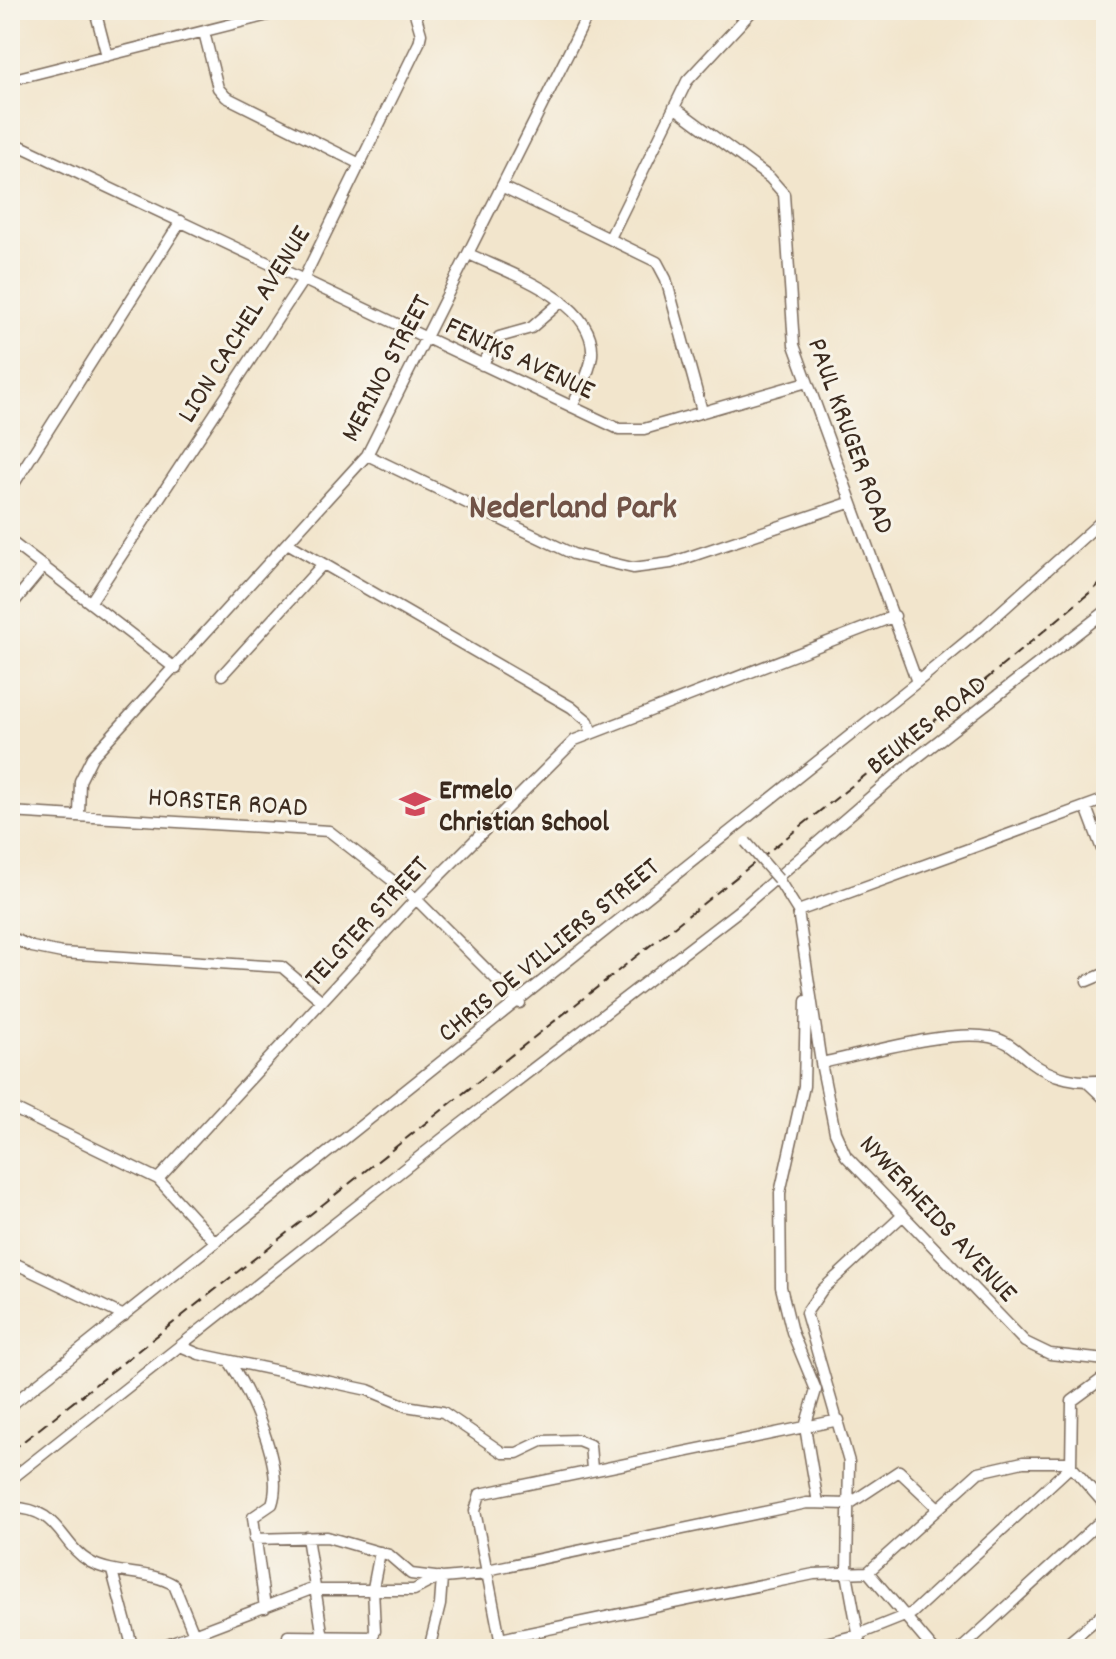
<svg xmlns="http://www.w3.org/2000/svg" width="1116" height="1659" viewBox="0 0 1116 1659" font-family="Dekko,sans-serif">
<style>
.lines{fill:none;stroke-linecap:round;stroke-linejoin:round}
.minor-casing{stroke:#7b6b5b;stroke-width:13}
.minor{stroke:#fff;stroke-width:10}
.rail{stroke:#3b2a1e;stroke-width:2;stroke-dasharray:12 6;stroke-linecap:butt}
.minor-bridge-casing{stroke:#7b6b5b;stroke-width:13;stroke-linecap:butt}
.minor-bridge{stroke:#fff;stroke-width:10}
.labels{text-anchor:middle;stroke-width:6;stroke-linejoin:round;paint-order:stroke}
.street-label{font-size:28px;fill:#3b2a1e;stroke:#f7f3e8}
.poi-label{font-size:28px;font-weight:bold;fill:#3b2a1e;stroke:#f7f3e8;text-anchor:start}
.district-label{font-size:36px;font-weight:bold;fill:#715347;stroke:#f7f3e8}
</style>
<rect width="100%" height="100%" fill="#f7f3e8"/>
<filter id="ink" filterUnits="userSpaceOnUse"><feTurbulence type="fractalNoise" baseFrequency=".0125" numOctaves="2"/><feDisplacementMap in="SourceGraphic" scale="16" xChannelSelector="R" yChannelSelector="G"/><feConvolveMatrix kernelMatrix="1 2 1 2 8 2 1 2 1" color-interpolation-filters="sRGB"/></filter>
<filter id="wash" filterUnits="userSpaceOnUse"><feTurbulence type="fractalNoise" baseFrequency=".006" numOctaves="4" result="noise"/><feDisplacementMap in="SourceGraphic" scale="32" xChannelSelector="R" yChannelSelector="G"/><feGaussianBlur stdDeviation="1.8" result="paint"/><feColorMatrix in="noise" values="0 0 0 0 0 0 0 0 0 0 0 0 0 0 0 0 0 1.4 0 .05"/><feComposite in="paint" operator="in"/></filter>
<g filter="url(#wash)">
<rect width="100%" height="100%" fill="#f2e5cc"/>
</g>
<g filter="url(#ink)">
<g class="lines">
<!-- minor casing -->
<g class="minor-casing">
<path id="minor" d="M95 10 107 56
M570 10 585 15
M204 32 218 88 226 97 360 164
M10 80 288 10
M674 107 770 178 784 194 794 345 917 682
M10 141 619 429H644L807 382
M503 187 657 262 666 279 702 411
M610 238 687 81 753 10
M469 254C508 273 596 301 592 355 590 373 579 391 572 407
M482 365 499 337 531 328 562 301
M367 455 573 554 633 568 671 563 849 503
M10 490 181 221
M10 541 176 669
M289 544 571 707 588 721 591 731
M90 603 303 280 419 43 421 34 414 10
M10 607 44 566
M222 675 323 564
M1086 807 1106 860
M10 812 329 831 416 899 520 1003
M79 815 80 781 92 757 367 455 590 10
M778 879 798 911 821 1063 835 1132 846 1156 1025 1342 1050 1354 1106 1360
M798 911 1106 799
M10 937 32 947 62 953 282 967 322 1001
M1087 981 1106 973
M806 1001 804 1086 780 1193 781 1287 792 1332 816 1390 805 1427 818 1503
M821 1063C866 1054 946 1029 990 1037 1008 1040 1017 1051 1031 1062 1052 1078 1080 1084 1106 1080
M1087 1082 1106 1100
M10 1107 158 1179 215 1242
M158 1179 416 899 575 740 895 616
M10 1261 124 1316
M180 1346 199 1354 368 1390 406 1406 443 1412 503 1453H517L542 1441 578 1440 590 1445 592 1469
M229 1361C250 1392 285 1467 272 1504L253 1517 265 1608
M10 1406 917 682 986 625 1106 517
M1071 1466 1072 1401 1106 1376
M10 1480 461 1124 737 912 910 763 1106 611
M849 1504 899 1471 938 1508
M10 1508C59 1506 60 1545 90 1562 116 1576 151 1570 174 1585L200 1649
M307 1537 323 1638
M254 1539 327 1537 389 1555 411 1574 443 1578 487 1574
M487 1570 807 1503 849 1504
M112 1571 133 1649
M868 1572 979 1472 1023 1462H1071
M288 1636 373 1637
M500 1639 814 1574 868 1572 933 1649
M154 1649 309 1590H414L439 1577
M368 1649 375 1631 373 1588 380 1552
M429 1649 440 1605 442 1578
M502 1649 475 1511 480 1494 839 1420
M802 1649 857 1635 912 1613 1071 1466 1106 1506
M861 1649 847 1573 849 1462 806 1313 822 1290 901 1217
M961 1649 1106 1516
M1061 1649 1106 1611"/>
</g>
<!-- minor -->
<use href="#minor" class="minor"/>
<!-- rail -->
<path class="rail" d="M10 1452 978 686 1106 579"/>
<!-- minor-bridge casing -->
<g class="minor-bridge-casing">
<path id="minor-bridge" d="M746 842 778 879"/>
</g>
<!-- minor-bridge -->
<use href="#minor-bridge" class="minor-bridge"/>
</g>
</g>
<!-- icons -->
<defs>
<g id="school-bare" transform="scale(2.4)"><path d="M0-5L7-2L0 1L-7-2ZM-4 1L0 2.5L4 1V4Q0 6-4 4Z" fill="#d1495b" stroke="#f7f3e8" stroke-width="2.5" paint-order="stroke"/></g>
</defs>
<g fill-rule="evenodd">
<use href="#school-bare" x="415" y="804"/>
</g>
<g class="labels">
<!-- street labels -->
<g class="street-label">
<text transform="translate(242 323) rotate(-58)" y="10">LION CACHEL AVENUE</text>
<text transform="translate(521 356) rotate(25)" y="10">FENIKS AVENUE</text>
<text transform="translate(384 367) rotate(-62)" y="10">MERINO STREET</text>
<text transform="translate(853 435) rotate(70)" y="10">PAUL KRUGER ROAD</text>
<text transform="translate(925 723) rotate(-38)" y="10">BEUKES ROAD</text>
<text transform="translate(228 800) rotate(4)" y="10">HORSTER ROAD</text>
<text transform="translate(365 920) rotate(-47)" y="10">TELGTER STREET</text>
<text transform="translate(547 948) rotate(-39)" y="10">CHRIS DE VILLIERS STREET</text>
<text transform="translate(940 1217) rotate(47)" y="10">NYWERHEIDS AVENUE</text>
</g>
<!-- poi labels -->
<g class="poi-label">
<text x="439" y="798">Ermelo<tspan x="439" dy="32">Christian School</tspan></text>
</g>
<!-- district labels -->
<g class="district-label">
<text x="573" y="517">Nederland Park</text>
</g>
</g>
<!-- margin -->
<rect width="1116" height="1659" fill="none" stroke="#f7f3e8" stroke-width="40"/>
</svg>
